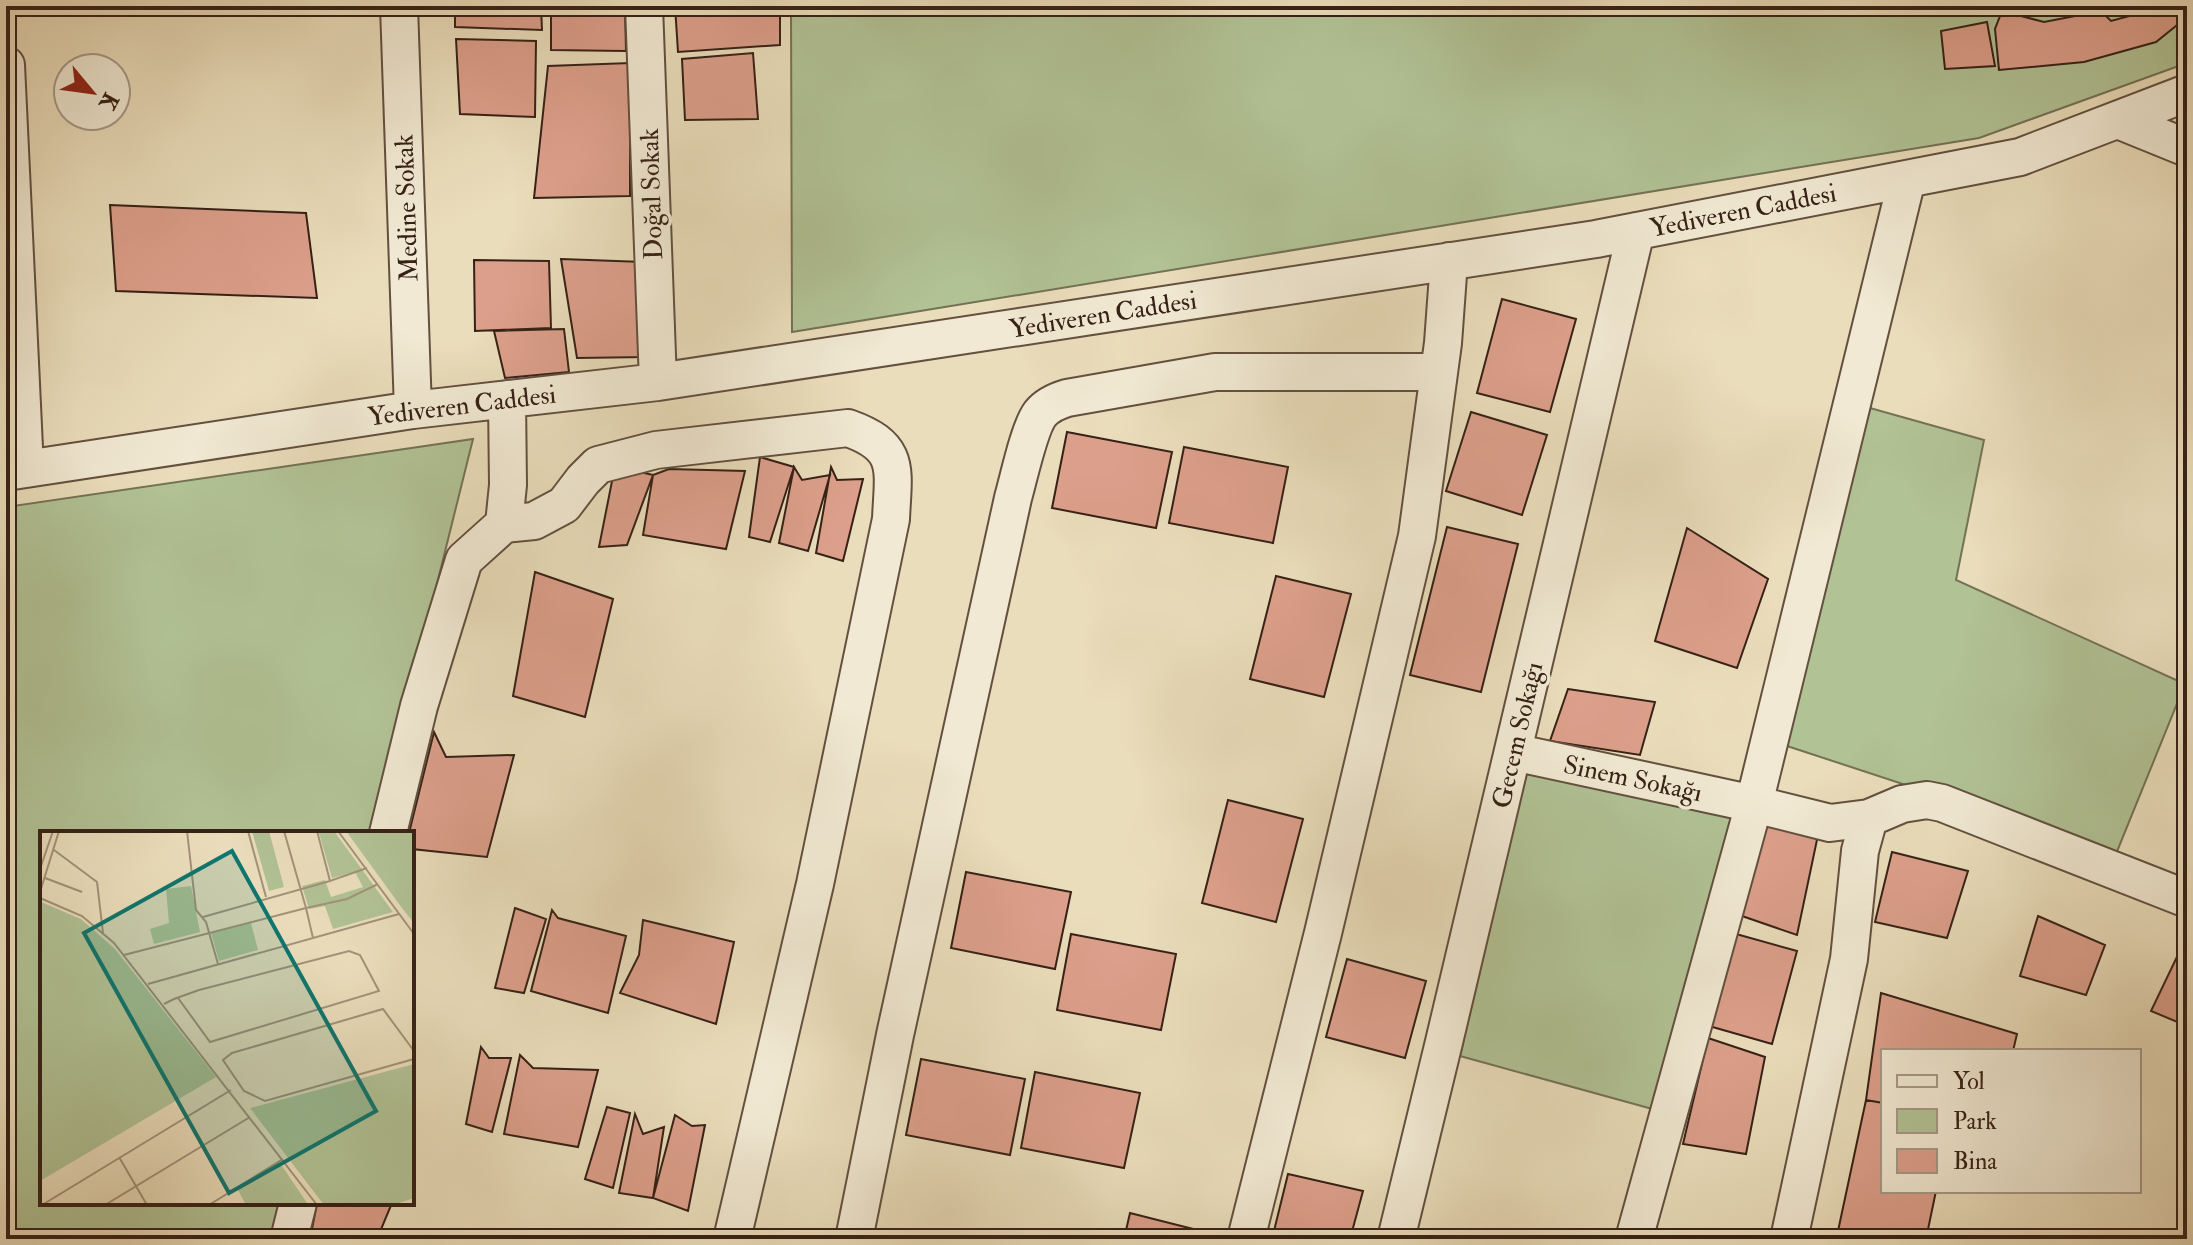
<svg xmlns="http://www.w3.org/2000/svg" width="2193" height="1245" viewBox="0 0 2193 1245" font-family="'IM FELL Double Pica',serif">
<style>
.green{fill:#b1c295;stroke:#747256;stroke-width:2}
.building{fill:#dc9f8b;stroke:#362116;stroke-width:2}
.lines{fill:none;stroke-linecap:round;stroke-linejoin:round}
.minor-casing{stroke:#63503f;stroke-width:40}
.minor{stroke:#f1e9d3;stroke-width:36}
.labels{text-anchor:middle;stroke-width:7;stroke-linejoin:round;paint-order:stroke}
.street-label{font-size:26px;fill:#362116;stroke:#f1e9d3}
.inset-road{fill:none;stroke:#a29279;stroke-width:2}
.view{fill:#0f766e;fill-opacity:0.15;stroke:#0f766e;stroke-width:4}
.inset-edge{fill:none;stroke:#362116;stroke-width:4}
</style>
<rect width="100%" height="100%" fill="#eaddbb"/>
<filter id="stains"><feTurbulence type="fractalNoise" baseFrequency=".0025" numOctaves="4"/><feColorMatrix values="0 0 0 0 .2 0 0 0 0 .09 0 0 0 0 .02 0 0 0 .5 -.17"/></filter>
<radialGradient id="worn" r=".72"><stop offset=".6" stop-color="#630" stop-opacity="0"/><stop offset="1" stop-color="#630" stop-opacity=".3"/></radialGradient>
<!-- green -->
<path class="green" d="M791 6H2187V63L1979 138 792 332Z
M1870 408 1984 440 1956 580 2185 684 2116 854 1784 745Z
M473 439 375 833H42V1203H282L273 1239H6V507Z
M1528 766 1739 818 1656 1110 1460 1056Z"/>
<!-- building -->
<path class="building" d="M455 6H541L542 30 455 27Z
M551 6H625L626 51 551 50Z
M675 6H780V45L678 52Z
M2153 6H2187V17L2156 42 2084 62 1999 70 1995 29 2002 11 2044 22 2101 11 2111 21 2148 11Z
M1987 22 1995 66 1945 69 1941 31Z
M456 39 536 41 535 117 460 114Z
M753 53 758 119 685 120 682 59Z
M630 63V196L534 198 548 66Z
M110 205 306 213 317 298 116 291Z
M561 259 643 262 647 357 577 358Z
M474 260 549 261 551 328 475 331Z
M1502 299 1576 319 1550 412 1477 393Z
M564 329 569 372 505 378 494 331Z
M1471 412 1547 435 1522 515 1446 491Z
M1067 432 1172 452 1156 528 1052 508Z
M1184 447 1288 467 1273 543 1169 523Z
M760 457 794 467 770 542 749 537Z
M615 466 653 475 627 545 599 547Z
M794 467 802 480 830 475 808 551 779 543Z
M831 467 837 480 863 479 843 561 816 553Z
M669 469 745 471 726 549 643 535 653 475Z
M1447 527 1518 544 1481 692 1410 675Z
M1687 528 1768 579 1737 668 1655 641Z
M535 572 613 599 585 717 513 696Z
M1276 576 1351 594 1324 697 1250 679Z
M1568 689 1655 702 1640 755 1550 741Z
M434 732 446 757 514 755 487 857 412 849V833H409Z
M1228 800 1303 819 1276 922 1202 903Z
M1763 822 1818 835 1797 935 1742 916Z
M1892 852 1968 871 1947 938 1875 922Z
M966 872 1071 892 1055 969 951 948Z
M515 908 546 919 524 993 495 988Z
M552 910 558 918 626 936 608 1013 531 991Z
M2038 916 2105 945 2086 995 2020 976Z
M643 920 734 942 716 1024 620 993 639 955Z
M1729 932 1797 951 1772 1044 1709 1026Z
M1071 934 1176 954 1161 1030 1057 1010Z
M2185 940 2187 941V1026L2151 1011Z
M1347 959 1426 981 1405 1058 1326 1037Z
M1881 993 2017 1034 2013 1051H1883V1103L1866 1100Z
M1708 1038 1765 1057 1746 1154 1683 1144Z
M481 1047 489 1058H511L492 1132 466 1124Z
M520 1055 533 1068 598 1070 578 1147 504 1134Z
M921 1059 1025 1079 1010 1155 906 1135Z
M1035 1072 1140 1093 1124 1168 1021 1148Z
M1866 1100 1883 1103V1191H1936L1926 1239H1878L1838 1231Z
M607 1107 630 1113 613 1188 585 1179Z
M635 1114 643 1134 664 1127 653 1198 619 1193Z
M675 1115 692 1126 705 1125 688 1211 653 1198Z
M1288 1174 1363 1191 1350 1239H1272Z
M317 1203H392L377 1239H310Z
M1130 1213 1205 1232 1203 1239H1124Z"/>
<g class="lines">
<!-- minor casing -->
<g class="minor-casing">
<path id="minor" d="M399 6 413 410
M644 6 658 382
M6 65 25 469
M2118 120 2187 148
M6 472 413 410 658 382 1596 239 2020 157 2187 93
M504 524 534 521 564 505 583 480 598 465 656 450 848 428C902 447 893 470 891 519L815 884 732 1239
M1513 752 1754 804 1830 823 1869 818 1902 804 1927 800 1942 803 2187 899
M388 833 419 706 464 560 504 524 508 485 507 399
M289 1239 298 1203
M854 1239 895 1035 1013 498C1019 477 1029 429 1040 414 1047 405 1057 401 1067 398L1215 372H1438
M1246 1239 1323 933 1417 536 1443 343 1449 261
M1396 1239 1444 1042 1636 231
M1634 1239 1754 804 1907 179
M1789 1239 1849 959 1860 851 1869 818"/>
</g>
<!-- minor -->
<use href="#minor" class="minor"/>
</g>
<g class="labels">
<!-- street labels -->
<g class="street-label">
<text transform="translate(651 194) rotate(-92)" y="9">Doğal Sokak</text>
<text transform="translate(406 208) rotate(-92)" y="9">Medine Sokak</text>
<text transform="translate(1743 210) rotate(-11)" y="9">Yediveren Caddesi</text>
<text transform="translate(1103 314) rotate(-9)" y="9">Yediveren Caddesi</text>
<text transform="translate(462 405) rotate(-7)" y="9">Yediveren Caddesi</text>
<text transform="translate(1517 735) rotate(-77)" y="9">Gecem Sokağı</text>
<text transform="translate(1633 778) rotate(12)" y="9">Sinem Sokağı</text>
</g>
</g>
<!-- overview -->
<g transform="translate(40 831)">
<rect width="374" height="374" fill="#eaddbb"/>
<path d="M212 0H229L244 56 229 60ZM294 0 353 81 293 98 285 75 269 78 262 55 285 49 291 66 323 56 315 41 292 47 279 2ZM306 0H374V92L362 77ZM151 55 160 101 114 113 110 98 129 92 126 58ZM1 71 41 88 75 118 176 246 0 350ZM211 92 218 119 179 130 171 102ZM374 233V367L353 374H284L210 277ZM240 332 267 372 206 374 197 357Z" fill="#b1c295"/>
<path class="inset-road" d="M147 0 156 79 166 91 178 133M208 0 226 66M277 0 290 50 327 37M298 0 374 103M14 19 57 51 63 102M0 38 13 0M5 47 42 61M0 61 19 0M0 67 42 85 74 112 277 374M163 86 290 50M273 107 266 77 307 68 338 53M84 124 266 77 244 0M108 153 359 83M124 173 134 168 159 159 309 120 320 124 339 160 170 211 138 167M374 220 343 178 192 222 183 229 204 260 225 270 374 228M79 326 107 374M2 374 191 259M65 374 210 286M169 374 243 328"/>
<path class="view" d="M192 20 336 280 189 362 44 102Z"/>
<rect width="374" height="374" class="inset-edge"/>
</g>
<!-- margin -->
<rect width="2193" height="1245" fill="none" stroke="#eaddbb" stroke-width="32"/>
<rect x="8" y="8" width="2177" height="1229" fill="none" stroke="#362116" stroke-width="4"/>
<rect x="16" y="16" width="2161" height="1213" fill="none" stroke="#362116" stroke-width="2"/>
<!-- legend -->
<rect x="1881" y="1049" width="260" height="144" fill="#f1e9d3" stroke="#a69987" stroke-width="2"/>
<rect x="1897" y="1075" width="40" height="12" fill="#f1e9d3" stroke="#a69987" stroke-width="2"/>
<text x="1953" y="1089" font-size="24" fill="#362116">Yol</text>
<rect x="1897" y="1109" width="40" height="24" fill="#b1c295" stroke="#a69987" stroke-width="2"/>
<text x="1953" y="1129" font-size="24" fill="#362116">Park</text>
<rect x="1897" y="1149" width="40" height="24" fill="#dc9f8b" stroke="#a69987" stroke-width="2"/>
<text x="1953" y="1169" font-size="24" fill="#362116">Bina</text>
<!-- north arrow -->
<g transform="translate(92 92) rotate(119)"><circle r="38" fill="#f1e9d3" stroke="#a69987" stroke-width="2"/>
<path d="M0-6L14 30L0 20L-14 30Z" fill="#8f2418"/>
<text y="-12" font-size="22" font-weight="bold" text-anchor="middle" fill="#362116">K</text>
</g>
<rect width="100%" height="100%" filter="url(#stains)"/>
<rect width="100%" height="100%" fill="url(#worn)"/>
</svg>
